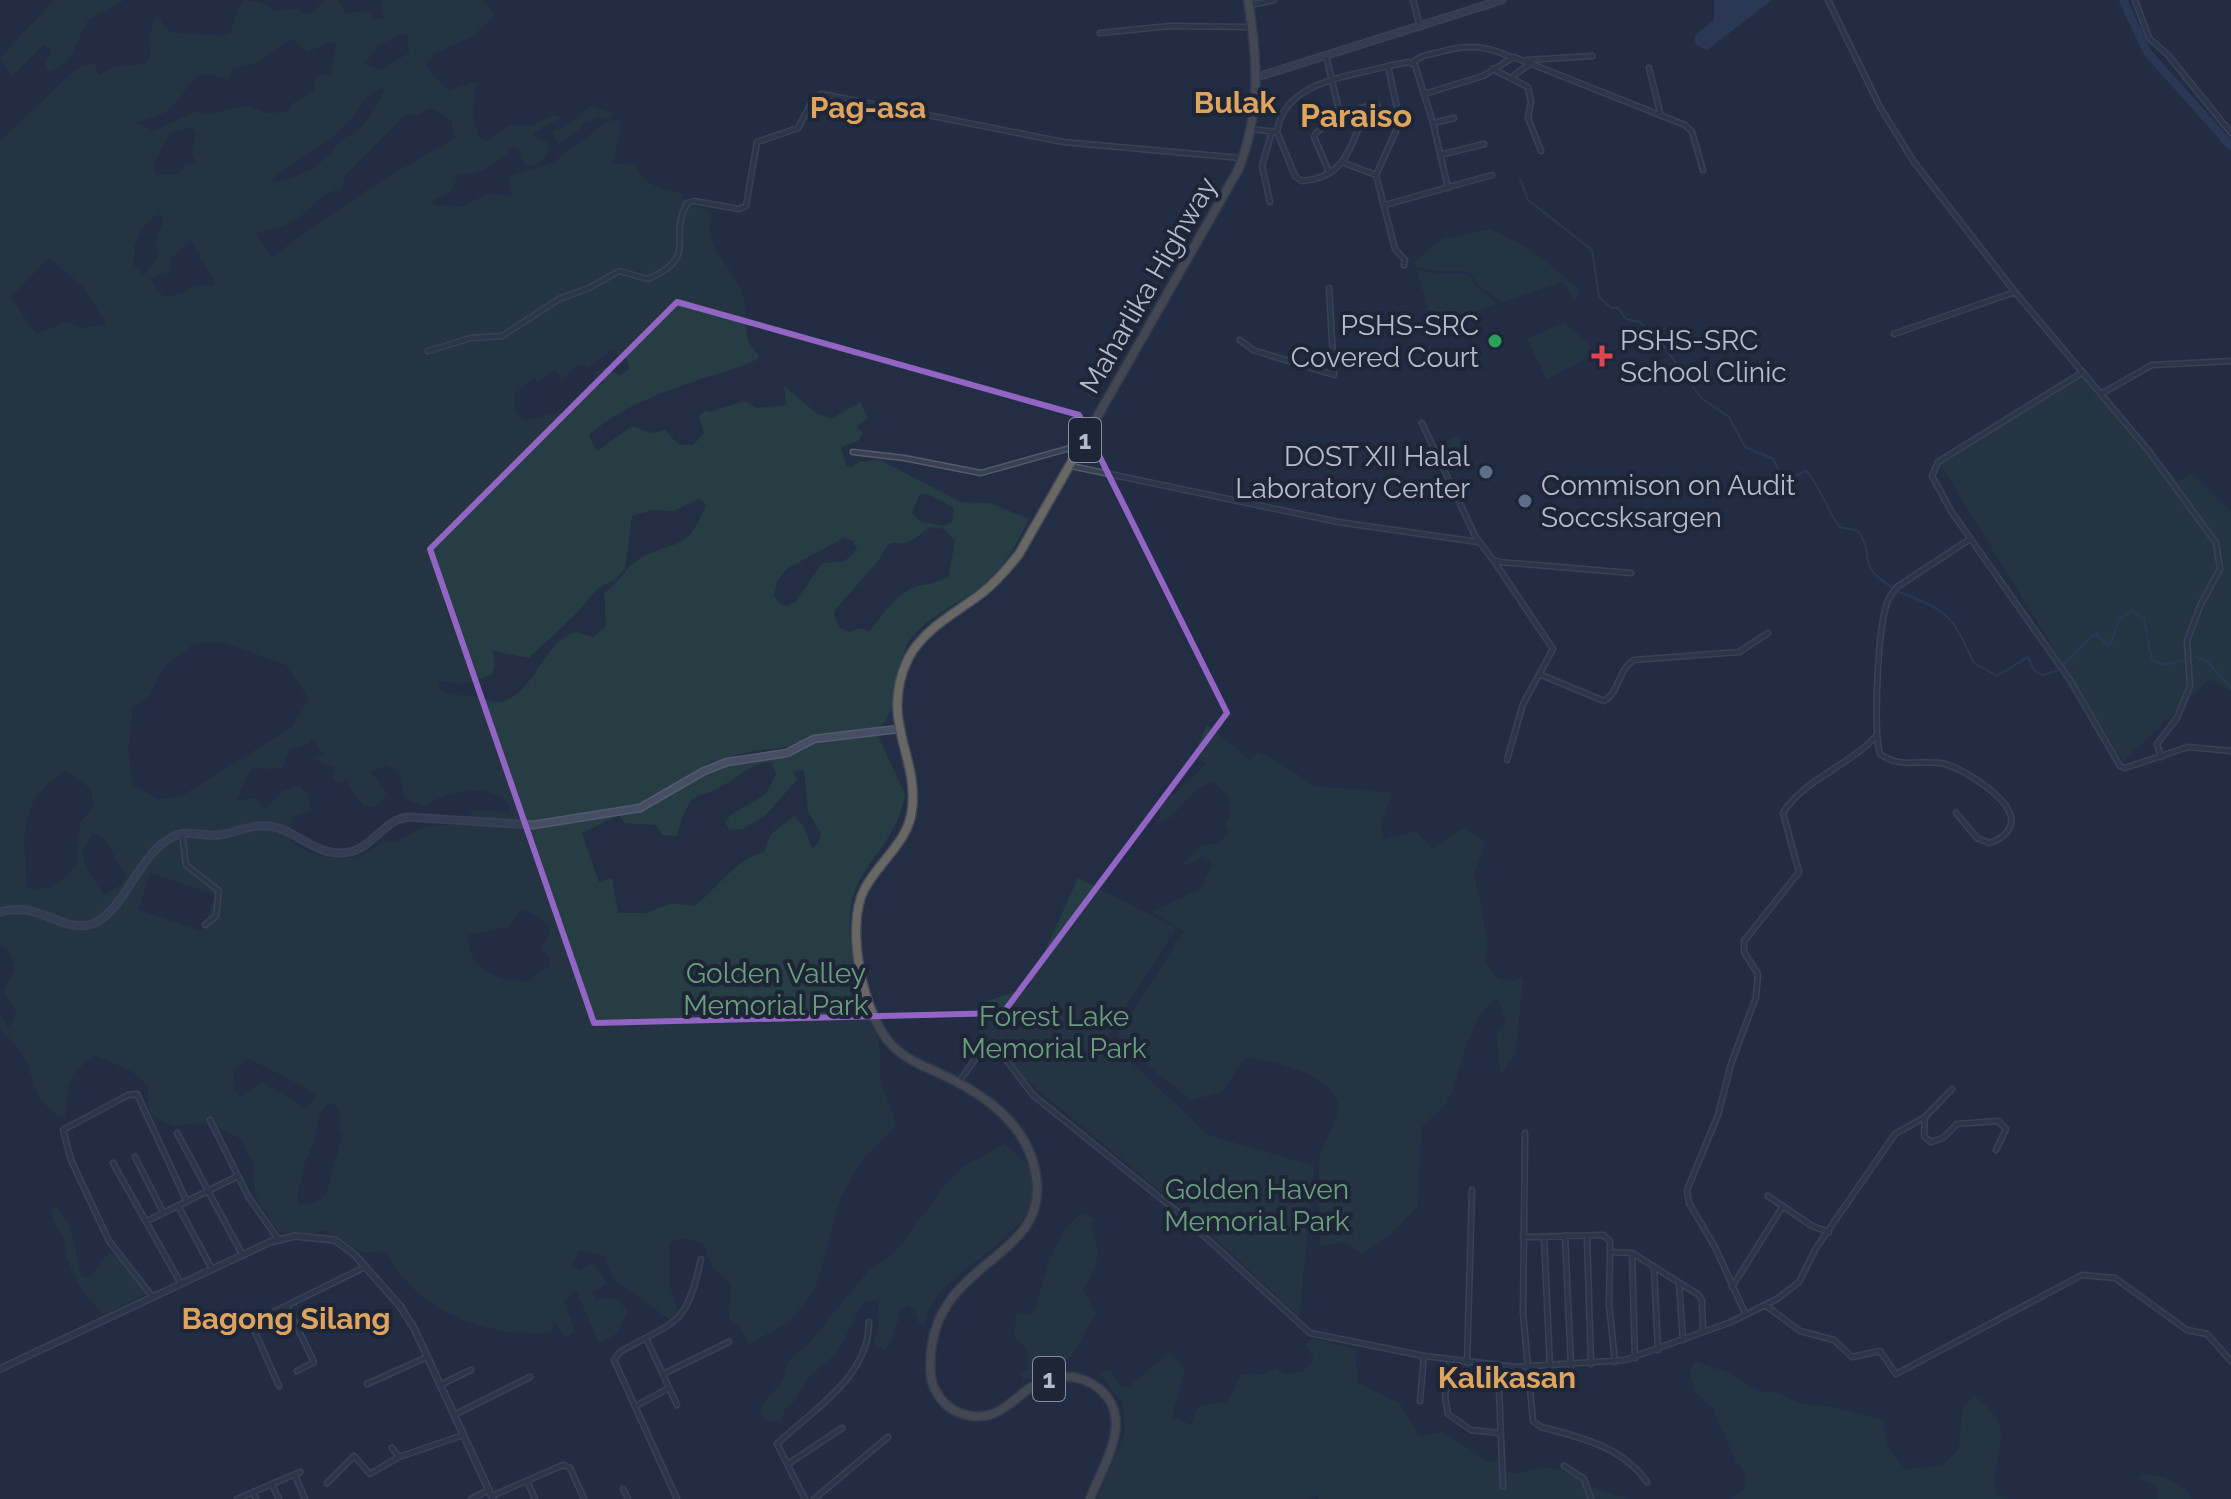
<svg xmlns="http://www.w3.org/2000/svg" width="2231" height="1499" viewBox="0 0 2231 1499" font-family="Raleway,sans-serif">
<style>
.green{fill:#263d43;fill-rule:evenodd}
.water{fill:#36466b}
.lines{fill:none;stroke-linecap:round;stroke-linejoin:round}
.stream{stroke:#36466b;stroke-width:2}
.river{stroke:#36466b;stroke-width:8}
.minor-casing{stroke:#535b6c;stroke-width:7}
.tertiary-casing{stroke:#535b6c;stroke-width:8}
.secondary-casing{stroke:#535b6c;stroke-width:9}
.trunk-casing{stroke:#404859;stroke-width:11}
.minor{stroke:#384052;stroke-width:4}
.tertiary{stroke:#384052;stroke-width:5}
.secondary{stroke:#464e65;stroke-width:6}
.trunk{stroke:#686763;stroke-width:8}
.marked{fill:none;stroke:#9265c4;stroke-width:6;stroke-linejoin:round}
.leisure-dot{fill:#2e9e5b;stroke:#1d2537;stroke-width:3}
.health-dot{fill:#e0444e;stroke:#1d2537;stroke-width:3}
.service-dot{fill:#5c6f8a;stroke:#1d2537;stroke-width:3}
.labels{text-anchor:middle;stroke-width:8;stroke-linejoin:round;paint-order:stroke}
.shield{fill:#1d2537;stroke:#878e9f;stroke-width:2}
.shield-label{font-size:26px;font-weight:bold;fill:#b5bbcc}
.street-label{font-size:28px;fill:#b5bbcc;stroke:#1d2537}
.poi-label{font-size:28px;fill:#b5bbcc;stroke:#1d2537;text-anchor:end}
.park-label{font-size:28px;fill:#6a9f7c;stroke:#1d2537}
.neighbourhood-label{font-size:30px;font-weight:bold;fill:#dea45e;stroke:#1d2537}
.quarter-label{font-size:32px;font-weight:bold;fill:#dea45e;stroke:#1d2537}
</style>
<rect width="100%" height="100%" fill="#232d43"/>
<!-- green -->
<path class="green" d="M54 0H124L88 20C77 39 74 65 49 71L45 64 52 51 44 45 12 77 0 58Z
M244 0 260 2 275 11 298 8 301 13 309 14 326 0H338L345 13 370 11 374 20 384 17 381 1 386 0H482L496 15 474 35 434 54 425 66 449 91 477 81 472 113 479 138 487 141 510 125 530 126 554 115 561 118 532 134 549 144C548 157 537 169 524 165L519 151 513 147C497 163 482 176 458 174L451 192 431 201 434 205 460 207 488 194 513 196 508 176 552 163 607 122 618 119 621 128 612 164 634 163C642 185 661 189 682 193 687 206 695 207 708 209L712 214C699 243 733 266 742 293 747 307 744 332 749 342 752 349 757 350 759 358 742 368 721 372 701 379 662 392 619 408 589 435L597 451 632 426 652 433 665 430 679 445H693L704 433 699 416 706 410 710 412 744 401 757 408 786 405 784 386 815 412 831 419 860 402 868 418 857 426 863 433 858 441 841 447 846 465 851 467 861 461 880 460 961 502 990 503 1029 519C1017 544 1004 567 983 585 960 604 925 616 909 642 894 666 898 723 875 729L905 794C899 844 853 866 850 913 846 964 868 999 879 1044 882 1057 878 1071 882 1086 887 1100 894 1110 896 1126L861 1161 840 1199 816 1287 791 1321 749 1344 739 1327 729 1319 731 1284 713 1268 703 1243 682 1238 669 1243V1285L678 1312 670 1319C667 1318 621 1285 617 1281 611 1275 608 1264 605 1256L579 1250 572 1265 579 1271 594 1263 607 1283 592 1292 596 1300C613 1295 617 1298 628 1312 616 1333 622 1333 599 1343L576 1290 564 1301 575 1332 565 1338 555 1322 550 1333C494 1337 436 1318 399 1273 393 1266 392 1259 387 1253L362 1252 326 1230 309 1234 279 1232 255 1195 253 1163 241 1139 217 1127 198 1123 174 1126 154 1117 150 1112 147 1085 133 1072 95 1055C66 1075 69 1082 66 1114L61 1117C26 1097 39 1075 18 1048 13 1041 6 1036 0 1030V1015L8 1028 17 1014 4 992 15 969 8 949 0 945V141L75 70 94 62 98 76 113 67 144 64 151 55 150 32 155 19 159 18 169 32C178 33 225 36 230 34L239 5ZM400 34 408 36 409 53 381 70 365 64 377 47ZM291 38 308 52 330 42 337 44 330 75H317L314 90 292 104 288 112 266 113 247 106 206 114 195 112 154 131 135 122C145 120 161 116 170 109 194 88 188 62 227 80L234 68 255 64ZM385 88C376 110 363 132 340 140 327 164 297 180 269 183 292 160 323 147 345 126 359 113 365 90 385 88ZM429 109H435L451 120 455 138 379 182 271 257 255 233 284 226 307 212 323 195 342 188 344 177 405 115H416ZM191 128 196 132 192 151 195 162 183 166 180 174 155 175 154 163 170 133ZM158 214 164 218 155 242 160 254 144 275 134 266C133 241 138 230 158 214ZM191 240 216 285 188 287 183 293 164 297 149 279 168 272 172 257ZM49 258 82 286 107 324 81 328 66 322 36 334 11 297ZM611 350 627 359 630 369 619 375 606 367 594 373 605 382 576 398 566 411 525 420 516 413 515 394 534 377 538 382 555 370 562 379 579 364 588 368ZM920 494H928L954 508 952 522 945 526 921 522 912 513ZM699 499 706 505C686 556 674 537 636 561 624 569 619 584 604 592L606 626 593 637 577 632C544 639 537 689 504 701 492 705 485 697 474 696 459 695 450 697 438 687L440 681 465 684 491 675 495 668 493 651 529 658 577 613 598 588 614 580 625 569 632 516 652 510 674 511ZM930 527 944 529 955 541 948 577C935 585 918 584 910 589 891 600 883 615 869 631L859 628 850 632 840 628 834 617 835 610 880 559C892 532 894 550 912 540 918 537 924 531 930 527ZM844 538 853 541 857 549 845 561 822 563 795 602 787 606 779 603 774 596 777 581 788 568ZM195 643H226L286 665 309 699 291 728 182 796 158 800 133 785 128 752 133 707 150 695 163 668ZM312 739 323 754 312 759 336 768 333 777 338 785 347 778 349 788 364 806H376L387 794 371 772 387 765 399 772 405 798 423 806C450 791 485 780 510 805L509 812 475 810 461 823 425 827 395 842 384 840C353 868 319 862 288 838L293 817 311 810 307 793 299 785 282 791 265 809 257 798 236 801 251 768 282 769 290 749 308 744ZM790 747 793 753 789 758C762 755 727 762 702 773 675 785 662 809 630 809L710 762 752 751ZM771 762 776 774 766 794 730 815 725 823 730 830 743 829 765 816 797 780 793 771 804 770 808 812 821 834 818 844 812 848 804 827 794 816 771 834 764 852C736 858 718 888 694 906L671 903 646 913H618L612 878 599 882 582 833 619 815 624 823 656 825 662 835 677 836C681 823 683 812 691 801 697 794 707 794 714 790 733 782 749 763 771 762ZM65 771 90 788 94 806 80 823 77 862 66 877 50 888 29 889C24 877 26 870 25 858 22 818 30 793 65 771ZM93 833 105 839 126 877 121 885 104 895 86 868 82 851ZM150 873 215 895 203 931 138 910ZM521 910 533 914 549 926 548 938 540 947 550 958 548 967 528 981C497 981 467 971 468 935L508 927ZM247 1059C253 1059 311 1090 315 1095L314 1101 304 1107 262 1082 242 1097 234 1090 233 1072ZM334 1103 340 1111 339 1129 343 1132 326 1196 310 1205 299 1204 297 1199 306 1159 315 1141 319 1114 327 1105Z
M592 106 613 113 611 118 603 120 596 116 591 122 585 121 581 128 559 143 552 134 554 130H559Z
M1490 229 1530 249 1580 290 1575 300 1562 282 1501 302 1477 284 1469 271H1436L1416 267 1414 262 1442 239Z
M1417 269 1437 274H1469L1476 286 1498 304 1433 327Z
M1564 322 1588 343 1590 352 1585 359 1547 379 1527 339Z
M2083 372 2179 482 2192 473 2231 512V691L2210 679 2123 761 1940 464Z
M1458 435 1469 456 1452 465 1442 444Z
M1207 725 1250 760 1258 752 1279 762 1314 786 1392 793 1381 823 1383 840 1416 831 1432 849 1463 828 1485 841 1474 873 1488 943 1485 963 1499 979 1514 981 1523 977 1515 1055 1501 1074 1496 1033 1506 1023 1498 998C1469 1010 1461 1078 1446 1104 1441 1112 1430 1119 1422 1125L1417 1207 1394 1231 1363 1254 1342 1242 1320 1246C1320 1217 1317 1187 1320 1159 1322 1143 1331 1133 1336 1119 1352 1076 1272 1061 1245 1057L1222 1092 1192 1100 1160 1076 1118 1035 1184 931 1151 912 1200 889 1212 865 1204 856 1185 866 1183 863 1202 845 1218 844 1229 833 1225 824 1230 814 1228 796 1213 782C1188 790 1180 815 1159 824L1161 806 1205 765 1195 751Z
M1078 878 1176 928 1106 1038 1208 1135 1314 1166 1299 1317 1204 1227 1025 1079 1001 1046 979 1048 983 1002 1028 988Z
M1005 1144C1012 1154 1025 1157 1030 1170 1056 1239 933 1264 925 1324H919L915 1311 908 1306 901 1310 892 1339 884 1350 873 1343 878 1332 879 1299 863 1302 837 1353 808 1378 794 1402 785 1408 781 1421H768L761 1414 762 1405 783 1380 788 1362 813 1339 867 1272 894 1254 948 1182 963 1167Z
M57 1207 70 1227 82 1277 89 1278 110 1252 126 1265 145 1294 102 1315 79 1285 66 1257V1244L53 1219 52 1208Z
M1084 1213 1094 1219 1091 1229C1103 1255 1097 1266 1083 1290L1096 1313 1071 1357 1034 1379H1023L1020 1373 1029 1369 1027 1350 1014 1336 1017 1312 1030 1315 1035 1309C1045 1278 1053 1229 1084 1213Z
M1312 1339 1355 1349 1358 1383 1400 1404 1420 1437 1441 1432C1456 1443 1473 1448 1487 1462L1504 1458 1506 1471 1514 1474 1541 1467 1561 1470 1593 1488 1629 1499H1319L1317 1495 1309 1499H1097L1125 1433 1123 1404 1099 1372 1110 1370 1121 1386 1128 1387 1170 1352 1185 1368 1172 1417 1191 1425 1199 1406C1238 1399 1222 1409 1241 1375L1264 1374 1276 1368 1284 1374 1304 1371 1314 1360 1306 1344Z
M1694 1361 1727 1372 1761 1392 1779 1393 1800 1404 1827 1406 1883 1420 1888 1448 1905 1469 1942 1466 1959 1449 1962 1411 1974 1396C2025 1432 1986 1451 1997 1495L2010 1499H1731L1744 1490 1746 1474 1735 1459 1713 1408 1696 1393 1690 1375Z
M2142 1474C2161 1475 2183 1481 2192 1499H2156L2159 1493 2151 1482 2137 1479Z"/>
<!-- water -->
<path class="water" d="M1714 0H1772L1707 50 1695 44V35L1714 20Z"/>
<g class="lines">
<!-- stream -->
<path class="stream" d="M1520 179 1528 200 1592 250 1599 297 1611 308H1618L1626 319 1640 322 1660 341 1701 398 1729 417 1745 447 1773 459 1783 478 1789 479 1806 471C1819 483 1834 524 1840 527 1846 529 1853 528 1859 532 1876 558 1854 563 1893 588
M1899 592C1950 612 1951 614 1974 663L1997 676 2028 657 2034 670 2042 675 2057 671
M2195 657 2207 661 2231 688
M2063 665 2093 635 2097 634 2107 645 2111 643 2119 619 2132 611 2144 619 2152 660 2165 665 2183 660"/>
<!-- river -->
<path class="river" d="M2123 0 2147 52 2231 146"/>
<!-- minor casing -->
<g class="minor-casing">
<path id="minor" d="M1413 0 1420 27
M1828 0 1880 107 1914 162 2015 292 2148 450 2216 543 2220 569 2200 606 2187 641 2190 686 2177 718 2157 744 2161 757
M2135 0 2149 38 2168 55 2231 133
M1251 5 1274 0
M1100 33 1170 26 1250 27
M1527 60 1592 56
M1412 63C1419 56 1427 55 1436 53 1464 45 1483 44 1511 57
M1388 66 1409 62 1415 65 1433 123 1448 188
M1649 68 1660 112
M1493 69 1528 87 1531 102 1528 118 1541 151
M1512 77 1531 63
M1424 94 1483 76 1514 57 1685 125 1692 132 1703 170
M1368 106 1377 105
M1433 123 1454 118
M1251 129 1277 132 1295 176 1302 181C1339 178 1347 157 1359 127L1340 114 1326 56
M1277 132C1284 81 1348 77 1388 66L1400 122 1376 175 1344 163
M1440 155 1484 144
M1329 172 1314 137 1316 133 1340 114 1368 106 1359 127
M1376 175 1395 249 1405 260 1404 265
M1270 202 1262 166 1272 131
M1385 205 1492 175
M1894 334 2015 292
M1240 340 1253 350 1334 375 1329 288
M428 351 471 338 502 336 559 299 589 288 619 271 648 279C700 256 667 240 687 203L694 201 739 209 746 206 757 142 798 128 813 100 822 94 1063 142 1241 158
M2083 372 1938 462 1932 476 1951 511 2070 680 2120 766 2125 768 2188 747 2231 751
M2101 394 2152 365 2231 361
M853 452 904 458 981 473 1081 445
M1071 466 1338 522 1478 542 1422 423
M1479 541 1493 560 1499 562 1631 573
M1494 561 1553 649 1523 704 1507 760
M1539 674 1604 701C1620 692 1618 669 1634 660L1739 652 1768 633
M1956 813 1977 838 1989 843C1999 840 2008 835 2011 824 2016 801 1964 769 1945 764 1922 758 1902 770 1880 754 1873 728 1878 628 1887 603 1889 597 1893 592 1897 587L1970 539
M182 833 186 865 219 891 216 916 205 925
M959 1082 980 1052 992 1049 1001 1053 1033 1095 1179 1213 1310 1333 1424 1356 1516 1367 1625 1360 1731 1322 1777 1299 1799 1282 1816 1248 1895 1134 1925 1117 1952 1089
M1925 1117 1924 1136 1931 1142 1943 1138 1957 1124 1998 1121 2006 1129 1996 1150
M210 1120 248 1196 278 1239
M177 1133 242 1254
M1525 1133 1523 1313 1533 1421 1541 1427C1580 1437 1623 1447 1647 1482
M135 1157 163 1212
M113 1163 180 1282
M1768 1196 1812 1226 1829 1232
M178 1206 211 1267
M147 1221 238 1176
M1565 1235 1571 1366
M1587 1236 1591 1364
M1523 1237 1603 1235 1610 1241V1252L1632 1253 1699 1295 1702 1301 1703 1332
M1544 1237 1550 1367
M1610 1253 1609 1304 1615 1362
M1632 1253 1635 1358
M1654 1268 1658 1350
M1679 1284 1683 1340
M1732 1287 1783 1206
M151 1295 109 1241 71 1160 63 1130 128 1095 137 1094 187 1202
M1765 1305 1800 1331 1834 1340 1852 1357 1880 1351 1896 1374 2082 1275 2115 1278 2187 1330 2207 1334 2231 1361
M287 1306 314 1362 297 1371
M1745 1313 1715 1247 1689 1203 1687 1190 1718 1115 1731 1064 1756 997 1758 974 1744 952V941L1799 872 1783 813C1804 779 1851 765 1877 735
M646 1338 677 1405
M1450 1360 1445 1397 1448 1414 1471 1430 1500 1433
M1467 1363 1472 1190
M1498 1366 1503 1486
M663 1374 729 1342
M367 1384 427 1357
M440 1385 471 1370
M279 1386 251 1323 365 1267
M1420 1401 1424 1356
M636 1406 669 1388
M454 1415 530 1377
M399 1457 463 1435
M788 1464 842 1428
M1564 1466 1584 1479 1591 1499
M295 1475 305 1499
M527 1481 535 1499
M327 1483 354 1456 370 1474 399 1457 392 1448
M272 1485 279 1499
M623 1489 628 1499
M253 1492 256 1499
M492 1496 563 1465 570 1468 584 1499
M237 1499 300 1472
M471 1499 489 1490
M677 1499 614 1360 620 1352C677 1319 686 1328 701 1259
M805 1499 777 1444C812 1410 869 1378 869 1322
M814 1499 888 1437"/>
</g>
<!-- tertiary casing -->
<g class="tertiary-casing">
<path id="tertiary" d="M0 1369 270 1242 295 1236 335 1240 354 1254 400 1306 414 1328 493 1499"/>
</g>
<!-- secondary casing -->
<g class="secondary-casing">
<path id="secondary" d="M1257 77 1502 0
M0 912C38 901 58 930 88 925 124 918 137 850 177 835 191 830 204 837 219 835 241 832 255 821 278 828 300 835 315 853 340 853 372 853 379 822 407 817L533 825 640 808 704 771 727 762 787 753 814 739 898 729"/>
</g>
<!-- trunk casing -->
<g class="trunk-casing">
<path id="trunk" d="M1090 1499C1104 1463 1138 1414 1094 1385 1080 1376 1064 1375 1049 1379 1017 1388 1004 1424 967 1415 953 1412 942 1403 936 1391 929 1380 930 1365 931 1352 939 1262 1043 1258 1037 1184 1033 1128 988 1096 941 1074 923 1066 903 1058 890 1043 863 1013 845 927 864 890 878 862 908 843 912 810 919 756 879 720 908 659 923 629 956 613 982 593 996 582 1008 568 1019 554L1238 170C1261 114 1258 59 1248 0"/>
</g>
<!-- minor -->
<use href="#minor" class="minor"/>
<!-- tertiary -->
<use href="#tertiary" class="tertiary"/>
<!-- secondary -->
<use href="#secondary" class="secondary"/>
<!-- trunk -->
<use href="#trunk" class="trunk"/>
</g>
<!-- marked area -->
<path d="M0 0H2231V1499H0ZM677 302 1079 415 1227 713 1003 1013 594 1023 430 549Z" fill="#232d43" fill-opacity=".55" fill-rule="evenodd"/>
<path class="marked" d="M677 302 1079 415 1227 713 1003 1013 594 1023 430 549Z"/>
<!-- markers -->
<circle class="leisure-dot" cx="1495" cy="341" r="8"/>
<path class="health-dot" d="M1598 344h8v8h8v8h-8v8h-8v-8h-8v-8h8z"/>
<g class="service-dot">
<circle cx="1486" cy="472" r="8"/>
<circle cx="1525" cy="501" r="8"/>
</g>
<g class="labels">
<!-- shield labels -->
<g class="shield">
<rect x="1069" y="418" width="32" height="44" rx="6"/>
<rect x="1033" y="1357" width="32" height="44" rx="6"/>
</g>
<g class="shield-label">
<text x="1085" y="449">1</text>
<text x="1049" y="1388">1</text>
</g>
<!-- street labels -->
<g class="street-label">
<text transform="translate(1148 285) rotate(-60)" y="10">Maharlika Highway</text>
</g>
<!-- poi labels -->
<g class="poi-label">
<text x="1479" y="335">PSHS-SRC<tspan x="1479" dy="32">Covered Court</tspan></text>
<text x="1620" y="350" text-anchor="start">PSHS-SRC<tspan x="1620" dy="32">School Clinic</tspan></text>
<text x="1470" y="466">DOST XII Halal<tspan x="1470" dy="32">Laboratory Center</tspan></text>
<text x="1541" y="495" text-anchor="start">Commison on Audit<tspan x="1541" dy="32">Soccsksargen</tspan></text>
</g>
<!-- park labels -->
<g class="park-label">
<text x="776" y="983">Golden Valley<tspan x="776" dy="32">Memorial Park</tspan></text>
<text x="1054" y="1026">Forest Lake<tspan x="1054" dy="32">Memorial Park</tspan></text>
<text x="1257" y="1199">Golden Haven<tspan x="1257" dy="32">Memorial Park</tspan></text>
</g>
<!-- neighbourhood labels -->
<g class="neighbourhood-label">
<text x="1235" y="113">Bulak</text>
<text x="868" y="118">Pag-asa</text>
<text x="286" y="1329">Bagong Silang</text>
<text x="1507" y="1388">Kalikasan</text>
</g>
<!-- quarter labels -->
<g class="quarter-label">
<text x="1356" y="127">Paraiso</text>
</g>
</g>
</svg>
